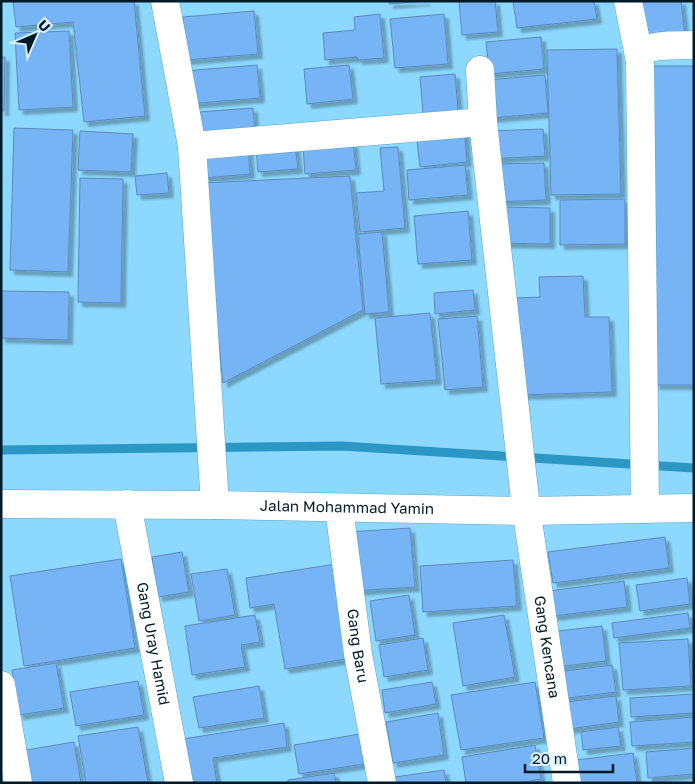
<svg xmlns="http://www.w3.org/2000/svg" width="695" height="784" viewBox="0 0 695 784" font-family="'Golos Text',sans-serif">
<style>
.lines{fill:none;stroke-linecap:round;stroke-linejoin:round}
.stream{stroke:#2a97c4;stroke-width:9}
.building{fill:#76b4f6;stroke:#5b8abc;filter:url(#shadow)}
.street-casing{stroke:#59a5c9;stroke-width:29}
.secondary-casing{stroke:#59a5c9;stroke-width:29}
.street{stroke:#fff;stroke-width:28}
.secondary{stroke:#fff;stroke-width:28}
.labels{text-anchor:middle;stroke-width:4;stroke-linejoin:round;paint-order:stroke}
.street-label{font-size:15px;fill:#001b28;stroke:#dcf1fd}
</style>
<defs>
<filter id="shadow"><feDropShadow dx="4.5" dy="4.5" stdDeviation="1" flood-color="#0004"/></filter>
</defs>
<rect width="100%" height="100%" fill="#8cd8fe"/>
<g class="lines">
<!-- stream -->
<path class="stream" d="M1 450 342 446 694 468"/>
</g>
<!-- building -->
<path class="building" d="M13 1H134L145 116 84 122 73 22 16 27Z
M389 1H426L389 4Z
M459 1H495L498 32 462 35Z
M513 1H594L597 19 517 28Z
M639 1H681L685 36 642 39Z
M254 11 258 54 186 60 183 17Z
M380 14 384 58 358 60 357 57 325 60 323 33 355 30 354 17Z
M444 14 448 64 395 68 390 19Z
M69 31 73 107 19 110 15 33Z
M541 37 544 69 489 74 486 42Z
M617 49 621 194 551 195 547 50Z
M1 57H5L4 111H1Z
M257 65 260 98 187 104 184 71Z
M349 65 353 99 307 104 304 69Z
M653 66H694V385H655Z
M455 74 459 122 424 125 420 77Z
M545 75 548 113 491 118 488 80Z
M253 108 255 134 200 139 198 112Z
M14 128 73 130 68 272 10 270Z
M464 129 467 162 420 167 416 133Z
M543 129 545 156 490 159 489 131Z
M80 131 133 134 131 172 78 170Z
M353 142 356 170 305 174 303 147Z
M295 144 298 169 258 172 256 147Z
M248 146 250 174 204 178 202 150Z
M398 147 405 228 360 232 356 193 384 191 380 148Z
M544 163 546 200 496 202 495 164Z
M465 165 468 195 409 200 407 170Z
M167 173 169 193 137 195 135 176Z
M350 176 363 310 223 383 202 183Z
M80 178 123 179 121 303 78 302Z
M625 199V244L560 245V200Z
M500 207 550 208V244L499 243Z
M468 211 472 260 418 264 414 216Z
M382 232 389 312 365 314 358 234Z
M583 276 585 317H609L612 392 518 395 515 298 540 297 539 277Z
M473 290 475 310 435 314 434 293Z
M1 291 69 292 68 340 1 338Z
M430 313 437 380 381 384 375 318Z
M477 316 483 387 445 390 438 319Z
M410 528 415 587 353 591 348 532Z
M665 537 669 568 553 583 548 552Z
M182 552 189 592 158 597 152 557Z
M121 559 135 648 24 666 10 576Z
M513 560 517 606 423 612 420 566Z
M336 564 352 658 285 669 274 604 250 608 246 578Z
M227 569 235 615 199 621 191 574Z
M687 578 690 604 640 611 636 585Z
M624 581 627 607 553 616 549 591Z
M409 595 415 635 376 641 370 601Z
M688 613 690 628 614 638 612 623Z
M255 615 260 642 241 645 245 667 192 675 185 626Z
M504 615 515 677 463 686 453 623Z
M602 626 606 661 555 667 550 632Z
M423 638 428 670 384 677 379 645Z
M688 639 691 686 623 690 619 643Z
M56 663 64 708 19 715 12 670Z
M612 665 616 692 560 699 557 672Z
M138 681 144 715 76 726 70 692Z
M432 682 436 704 385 713 382 690Z
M535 682 544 738 461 750 451 695Z
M259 686 264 718 199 728 193 697Z
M694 694V713L631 717 630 698Z
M616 696 619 722 569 729 565 702Z
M438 713 444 755 393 763 386 722Z
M694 717V742L632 746 630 722Z
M284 723 287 747 213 758 217 783H190L183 739Z
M138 727 148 782 86 783 78 736Z
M618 727 621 746 583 750 581 732Z
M360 734 364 764 299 774 294 745Z
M74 742 81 783H26L20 751Z
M535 745 541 779 519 783H466L462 757Z
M694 748V774L648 778 646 752Z
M633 753 637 783H579L576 760Z
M444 770 446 783H396L395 777Z
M334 773 336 783H288V780Z"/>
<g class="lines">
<!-- street casing -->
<g class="street-casing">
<g id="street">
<path d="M165 1 192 146 215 505"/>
<path d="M628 1 640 61"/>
<path id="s1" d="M480 70 483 122 526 508 567 783"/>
<path d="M192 146 483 122"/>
<path id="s2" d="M127 504 179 783"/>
<path id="s3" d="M339 508 358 654 382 783"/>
<path d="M645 509 640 61C640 58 641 55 642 53 651 43 681 46 694 45"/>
<path d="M1 685 18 783"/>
</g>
</g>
<!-- secondary casing -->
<g class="secondary-casing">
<g id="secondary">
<path id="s4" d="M1 504 215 505 527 511 694 508"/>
</g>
</g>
<!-- street -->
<use href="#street" class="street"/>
<!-- secondary -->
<use href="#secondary" class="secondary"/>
</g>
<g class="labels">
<!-- street labels -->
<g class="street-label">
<text dy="5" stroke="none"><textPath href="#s4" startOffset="346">Jalan Mohammad Yamin</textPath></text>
<text dy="5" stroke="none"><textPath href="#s2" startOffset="142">Gang Uray Hamid</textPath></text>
<text dy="5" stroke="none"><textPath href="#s3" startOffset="139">Gang Baru</textPath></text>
<text dy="5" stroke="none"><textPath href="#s1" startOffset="581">Gang Kencana</textPath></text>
</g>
</g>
<!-- border -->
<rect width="695" height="784" fill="none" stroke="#001b28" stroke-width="5"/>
<!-- north arrow -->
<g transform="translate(35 35) rotate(45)" stroke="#dcf1fd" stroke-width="4" paint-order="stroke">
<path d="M0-4L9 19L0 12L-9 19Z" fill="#001b28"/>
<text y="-8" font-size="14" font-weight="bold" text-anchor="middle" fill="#001b28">U</text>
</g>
<!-- scale -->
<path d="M525 764v8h88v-8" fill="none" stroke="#001b28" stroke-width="2.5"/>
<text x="532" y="764" font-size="15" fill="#001b28" stroke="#dcf1fd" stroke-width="4" paint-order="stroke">20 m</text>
</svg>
